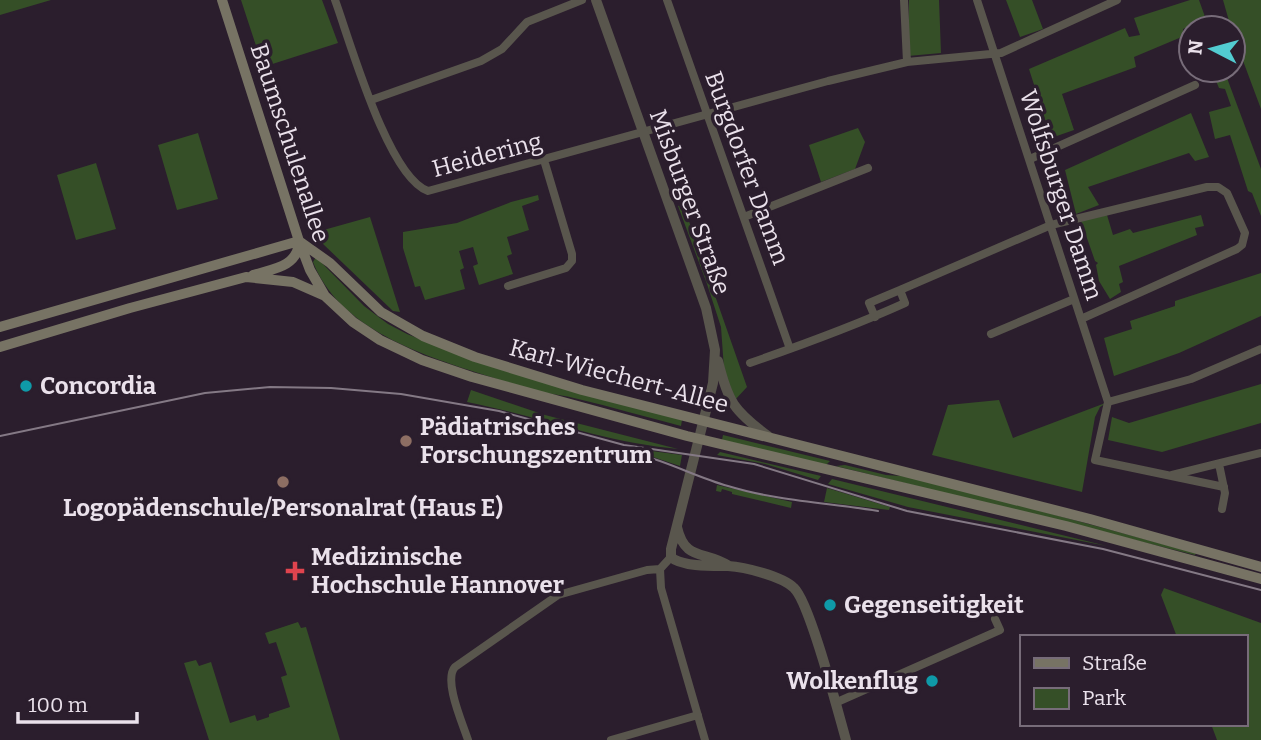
<svg xmlns="http://www.w3.org/2000/svg" width="1261" height="740" viewBox="0 0 1261 740" font-family="Bitter,serif">
<style>
.green{fill:#354f27}
.lines{fill:none;stroke-linecap:round;stroke-linejoin:round}
.minor{stroke:#59564d;stroke-width:8}
.tertiary{stroke:#59564d;stroke-width:10}
.secondary{stroke:#777364;stroke-width:10}
.tram{stroke:#847985;stroke-width:2}
.culture-dot{fill:#0f9aa8;stroke:#2b1e2d;stroke-width:2.5}
.education-dot{fill:#8d6e63;stroke:#2b1e2d;stroke-width:2.5}
.health-dot{fill:#e0444e;stroke:#2b1e2d;stroke-width:2.5}
.labels{text-anchor:middle;stroke-width:7;stroke-linejoin:round;paint-order:stroke}
.street-label{font-size:24px;fill:#eae1eb;stroke:#2b1e2d}
.poi-label{font-size:24px;font-weight:bold;fill:#eae1eb;stroke:#2b1e2d;text-anchor:start}
</style>
<rect width="100%" height="100%" fill="#2b1e2d"/>
<!-- green -->
<path class="green" d="M0 0H51L0 15Z
M241 0H322L338 43 263 67Z
M909 0H939L941 53 908 56Z
M1006 0H1032L1043 29 1020 37Z
M1190 0H1199L1209 28H1203L1201 21 1183 29 1184 36 1134 57 1136 67 1062 94 1074 130 1051 138 1029 69 1125 28 1129 37 1140 35 1134 18Z
M1223 0H1261V109L1233 34V28H1231Z
M1221 70H1224L1261 169V216L1252 193 1248 191 1230 135 1215 139 1209 112 1231 106 1225 89 1219 88 1214 76Z
M1191 113 1209 157 1195 161 1189 153 1088 187 1099 205 1076 214 1065 170Z
M858 128 865 142 855 169 821 182 809 145Z
M198 133 218 199 177 210 158 145Z
M96 163 116 229 76 240 57 175Z
M677 187 747 387 734 401 724 369 721 327 707 284 678 206 681 205 675 188Z
M538 195 539 200 522 206 529 230 507 237 512 254 507 256 513 274 479 285 473 266 478 264 473 247 459 251 464 268 460 270 465 289 425 300 420 286 415 287 403 248V232L457 223 511 202Z
M1107 215 1113 235 1130 229 1133 233 1201 215 1204 226 1195 228 1197 235 1119 266 1123 282 1119 284 1121 292 1110 299 1099 281 1096 265 1098 263 1095 261 1081 221Z
M370 217 400 312 393 311 322 243 320 231Z
M316 257 364 306 388 324 407 334 467 358 682 420 681 426C646 417 612 407 578 399 564 395 550 394 536 391 515 386 495 378 475 372 414 352 338 326 313 262Z
M1261 273V316L1179 353 1114 376 1104 338 1132 329 1130 321 1175 306V301Z
M1261 384V423L1162 452 1108 440 1112 417 1129 423Z
M471 390 545 415 678 449C606 443 538 416 467 402Z
M999 400 1013 438 1108 402 1100 407 1095 417 1082 492 932 455 948 405Z
M723 435 830 461 826 465 722 440Z
M636 449 682 455 680 466 635 451Z
M720 452 821 476 818 480 765 464 717 455Z
M845 465 886 475 915 477 1196 553 1195 555 836 466Z
M832 479 1107 546 908 507 828 484Z
M717 485 792 502 791 508 732 494V492L722 489 721 492 716 491Z
M827 488 890 507 889 510 824 502Z
M1164 588 1261 623V740H1217L1211 724H1245V637H1177L1161 595Z
M298 622 301 628 306 627 340 740H209L184 663 196 660 199 666 211 662 230 723 255 715 257 721 269 717V714L290 707 281 677 287 675 276 642 269 644 265 633Z"/>
<g class="lines">
<!-- minor -->
<path class="minor" d="M335 0C350 41 388 177 428 191L828 81 907 62 1001 53 1117 0
M667 0 790 349
M904 0 907 62
M977 0 1108 402
M371 100 481 61 502 49 527 22 582 0
M1030 159 1195 85
M744 217 868 168
M508 286 566 268 572 261V254L544 160
M900 290 1051 225 1207 187H1218L1227 193 1245 233 1242 245 1237 249 1081 319
M991 334 1074 299
M750 363C802 345 854 326 905 303L900 290 869 303 875 317
M1108 402 1095 460 1224 487
M1108 402 1191 379 1261 349
M1219 464 1225 493 1222 509
M1172 475 1261 453
M660 569 661 588 705 740
M835 703 1000 630 995 619
M468 740C463 724 443 680 455 667L558 595 647 570 660 569 671 557
M611 740 698 715"/>
<!-- tertiary -->
<path class="tertiary" d="M596 0 706 308 715 350 713 383 671 549V557C681 567 714 566 728 566 744 567 782 576 794 588 810 603 838 712 846 740
M718 361C728 402 734 411 768 436
M677 527C685 562 705 550 729 566"/>
<!-- secondary -->
<path class="secondary" d="M222 0 299 241 310 270 325 296
M253 275C272 269 297 267 299 243
M0 327 299 241 330 263 381 312 423 336 475 357 582 390 1090 519 1261 567
M0 347 130 308 246 277 293 282 325 296 353 322 380 340 422 360 472 377 687 436 1066 526 1261 579"/>
<!-- tram -->
<path class="tram" d="M0 436 205 393 270 387 331 388 401 394 499 411 624 445 754 464 907 511 1103 549 1261 590
M641 455C671 463 699 478 728 486 777 501 828 503 878 511"/>
</g>
<!-- markers -->
<g class="culture-dot">
<circle cx="26" cy="386" r="7"/>
<circle cx="830" cy="605" r="7"/>
<circle cx="932" cy="681" r="7"/>
</g>
<g class="education-dot">
<circle cx="406" cy="441" r="7"/>
<circle cx="283" cy="482" r="7"/>
</g>
<path class="health-dot" d="M291.5 560.5h7v7h7v7h-7v7h-7v-7h-7v-7h7z"/>
<g class="labels">
<!-- street labels -->
<g class="street-label">
<text transform="translate(290 143) rotate(72)" y="8">Baumschulenallee</text>
<text transform="translate(487 155) rotate(-15)" y="8">Heidering</text>
<text transform="translate(747 168) rotate(70)" y="8">Burgdorfer Damm</text>
<text transform="translate(1061 195) rotate(72)" y="8">Wolfsburger Damm</text>
<text transform="translate(690 202) rotate(70)" y="8">Misburger Straße</text>
<text transform="translate(619 376) rotate(15)" y="8">Karl-Wiechert-Allee</text>
</g>
<!-- poi labels -->
<g class="poi-label">
<text x="40" y="394">Concordia</text>
<text x="420" y="435">Pädiatrisches<tspan x="420" dy="28">Forschungszentrum</tspan></text>
<text x="283" y="516" text-anchor="middle">Logopädenschule/Personalrat (Haus E)</text>
<text x="311" y="565">Medizinische<tspan x="311" dy="28">Hochschule Hannover</tspan></text>
<text x="844" y="613">Gegenseitigkeit</text>
<text x="918" y="689" text-anchor="end">Wolkenflug</text>
</g>
</g>
<!-- legend -->
<rect x="1020" y="635" width="228" height="91" fill="#2b1e2d" stroke="#776c79" stroke-width="2"/>
<rect x="1034" y="658" width="35" height="10" fill="#777364" stroke="#776c79" stroke-width="2"/>
<text x="1082" y="670" font-size="21" fill="#eae1eb">Straße</text>
<rect x="1034" y="688" width="35" height="21" fill="#354f27" stroke="#776c79" stroke-width="2"/>
<text x="1082" y="705" font-size="21" fill="#eae1eb">Park</text>
<!-- north arrow -->
<g transform="translate(1212 49) rotate(276)"><circle r="33" fill="#2b1e2d" stroke="#776c79" stroke-width="2"/>
<path d="M0-5L12 26L0 18L-12 26Z" fill="#52ccd1"/>
<text y="-10" font-size="19" font-weight="bold" text-anchor="middle" fill="#eae1eb">N</text>
</g>
<!-- scale -->
<path d="M18 712v10h119v-10" fill="none" stroke="#eae1eb" stroke-width="3.5"/>
<text x="28" y="712" font-size="21" fill="#eae1eb" stroke="#2b1e2d" stroke-width="5" paint-order="stroke">100 m</text>
</svg>
